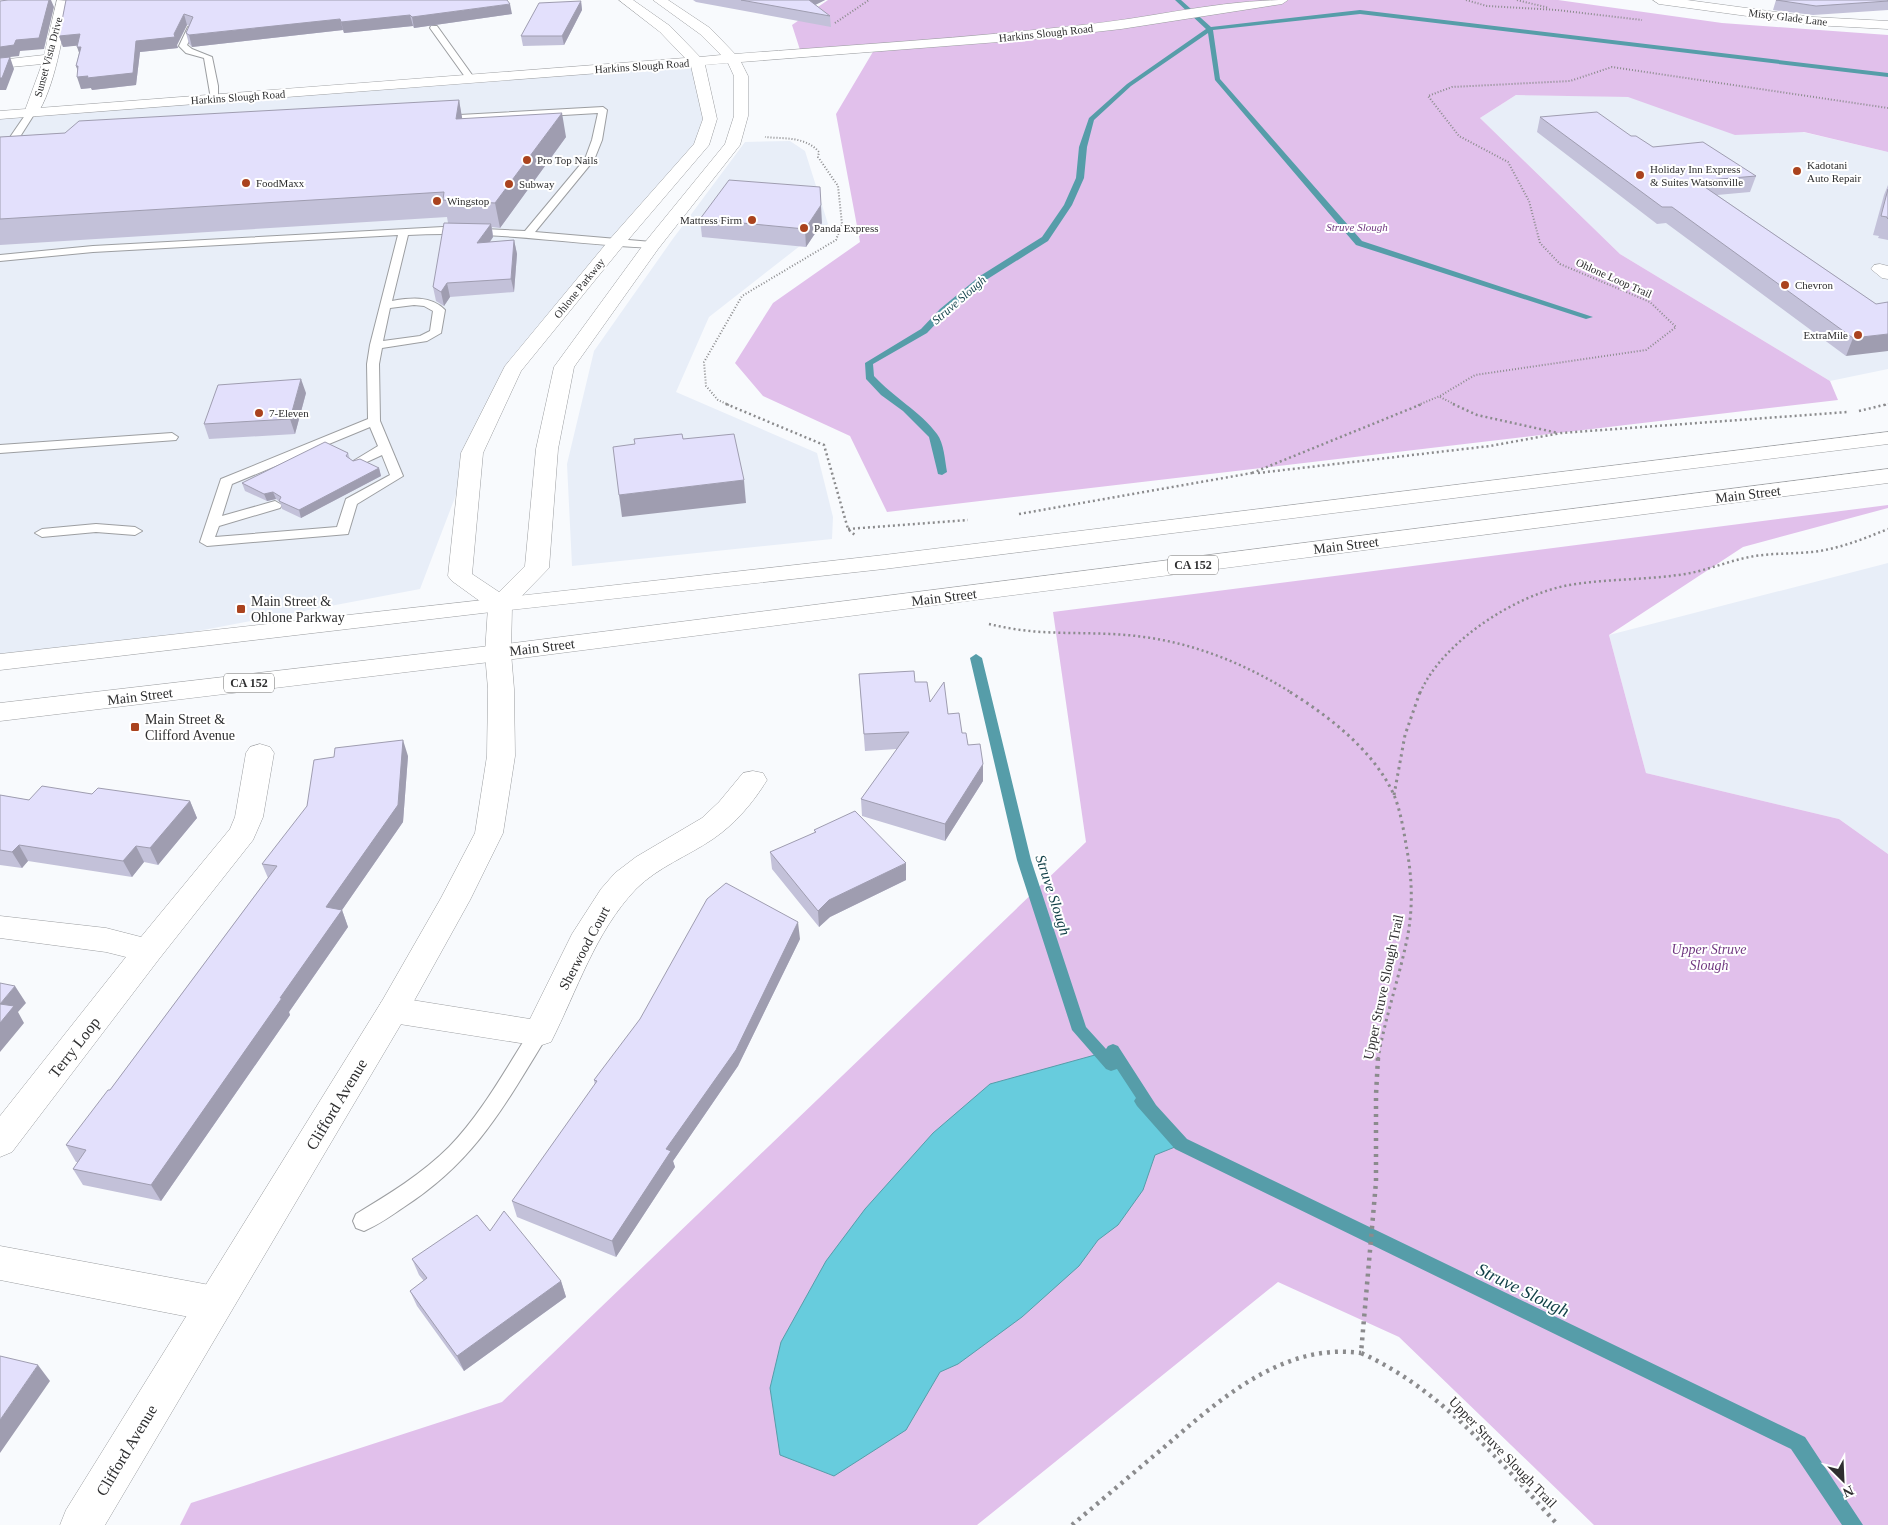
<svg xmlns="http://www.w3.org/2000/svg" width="1888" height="1525" viewBox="0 0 1888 1525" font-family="Georgia,serif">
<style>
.built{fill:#e8eef8}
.green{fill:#e1c0eb}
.water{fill:#67ccdd;stroke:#569da9}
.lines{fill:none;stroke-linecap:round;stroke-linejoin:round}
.stream{fill:#569da9;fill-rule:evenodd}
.lane-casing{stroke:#9c9ea1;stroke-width:2}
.street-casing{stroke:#9c9ea1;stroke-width:1}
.secondary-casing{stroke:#9c9ea1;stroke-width:1}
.primary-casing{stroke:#9c9ea1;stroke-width:1}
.path-far3{stroke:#8b8b8d;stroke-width:2;stroke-dasharray:1 2;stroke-linecap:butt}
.path-far2{stroke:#8b8b8d;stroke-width:2.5;stroke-dasharray:2 3;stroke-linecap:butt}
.path-far1{stroke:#8b8b8d;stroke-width:3;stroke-dasharray:2.5 4;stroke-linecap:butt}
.path{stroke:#8b8b8d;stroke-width:4.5;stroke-dasharray:3 5;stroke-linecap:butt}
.lane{fill:#fff;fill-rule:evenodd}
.street{fill:#fff;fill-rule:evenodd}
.secondary{fill:#fff;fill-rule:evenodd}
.primary{fill:#fff;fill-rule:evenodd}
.wall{fill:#c3c1d9}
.shaded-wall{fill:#9f9db0}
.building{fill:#e3e0fc;stroke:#9f9db0}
.poi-dot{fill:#aa431e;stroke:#fff;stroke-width:2}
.labels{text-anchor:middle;stroke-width:4;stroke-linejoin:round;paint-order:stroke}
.far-street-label{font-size:11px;fill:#2e2e2f;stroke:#fff}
.far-poi-label{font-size:11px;fill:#2e2e2f;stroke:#fff;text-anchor:start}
.far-park-label{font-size:11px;font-style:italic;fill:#713981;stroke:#fff}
.far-water-label{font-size:12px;font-style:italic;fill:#0f3e46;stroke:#fff}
.shield{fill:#fff;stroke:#6d6d6d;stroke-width:1}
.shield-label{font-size:12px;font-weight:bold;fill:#2e2e2f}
.street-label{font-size:14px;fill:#2e2e2f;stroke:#fff}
.poi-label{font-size:14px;fill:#2e2e2f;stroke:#fff;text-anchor:start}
.park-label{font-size:14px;font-style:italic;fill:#713981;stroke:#fff}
.water-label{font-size:15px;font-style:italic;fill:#0f3e46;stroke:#fff}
.near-street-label{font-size:16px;fill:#2e2e2f;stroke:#fff}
.near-water-label{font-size:18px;font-style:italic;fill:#0f3e46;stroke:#fff}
</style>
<rect width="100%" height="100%" fill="#f8fafd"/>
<!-- built -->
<path class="built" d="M697 62 710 118 701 145 512 370 472 453 420 589 87 652 0 662V115Z
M1516 95 1654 97 1888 152V369L1830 381 1620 254 1480 118Z
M790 141 805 151 828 224 709 317 676 392 817 453 833 517 832 539 572 566 567 464 594 351 672 240 745 142Z
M1888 563V854L1839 819 1646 773 1609 635Z"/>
<!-- green -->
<path class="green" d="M828 0H1558L1722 23 1888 35V152L1804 132 1735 135 1628 97 1516 95 1480 118 1620 254 1830 381 1838 400 887 512 850 436 763 396 735 363 773 303 860 242 836 114 877 45 801 53 792 25Z
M1888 505V508L1743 547 1609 635 1646 773 1839 819 1888 854V1525H1594L1399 1337 1278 1282 977 1525H180L191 1503 502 1402 1086 842 1053 612Z"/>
<!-- water -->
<path class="water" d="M1113 1050 1175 1147 1155 1155 1143 1190 1118 1225 1098 1240 1079 1266 1022 1317 958 1364 940 1372 906 1430 834 1476 780 1455 770 1388 781 1342 826 1261 865 1209 933 1133 990 1084Z"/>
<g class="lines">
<!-- stream -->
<path class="stream" d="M1175 0H1181L1211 27 1360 10 1888 73V77L1360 14 1213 30 1220 79 1362 241 1593 317 1586 319 1356 245 1215 80 1208 33 1131 86 1094 120 1087 147 1084 178 1072 205 1048 241 986 280 946 313 927 333 873 364 874 376C893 397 921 412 937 434 944 443 945 461 947 472L942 475 938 474 929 437 903 411 881 395 866 379 865 363 921 329 940 309 980 276 1042 237 1064 205 1076 178 1079 147 1089 118 1127 84 1206 29Z
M976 654 982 658 1031 860 1086 1027 1106 1049 1108 1046 1113 1044 1118 1046 1156 1105 1187 1139 1805 1437 1863 1525H1842L1791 1449 1175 1149 1137 1106 1134 1101 1136 1098 1117 1069 1111 1071 1106 1069 1072 1030 1017 860 970 658Z"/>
<!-- lane casing -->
<g class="lane-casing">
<path id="lane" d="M431 26H437L475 79 474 81H468L430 28Z
M188 27 195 29 187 45 192 49 212 57 218 86V101L211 99 204 58 186 53 179 46Z
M603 107 607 110 602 140 594 160 535 232 652 242 657 245 652 248C571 244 490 230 408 235L392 301C409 298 431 295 445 310L441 333 427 341 382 348 379 364 380 421 403 476 357 504 348 534 207 546 200 542 221 479 368 419 367 364 370 345 398 235 93 252 0 261V255L93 246 443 227 525 231 585 159 592 140 598 113 441 122 437 119 441 116ZM414 305 424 306 433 311 430 331 420 336 383 341 390 308ZM370 427 378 446 350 463 356 467 382 455 390 475 346 499 337 527 215 537 219 526 280 508 282 505 275 501 222 516 232 484Z
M31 110 35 113 16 143 11 146 8 145 6 143 28 111Z
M172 433 178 437 176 440 0 453V445Z
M96 524 135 527 142 531 135 535 96 532 42 537 35 533 42 529Z
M539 1025 546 1028 549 1033 546 1038C503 1108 475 1161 404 1207 391 1216 378 1225 364 1231L356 1228 353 1221 356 1214C389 1194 422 1174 449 1147 483 1112 506 1068 532 1028Z"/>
</g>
<!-- street casing -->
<g class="street-casing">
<path id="street" d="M57 0 69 1C63 34 55 88 36 116H26L24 113 42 64 0 68V60L44 55Z
M1653 0H1687L1813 17 1888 21V29L1813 25 1659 4Z
M1880 264 1888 266V279L1882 278 1871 269 1874 265Z
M260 744 270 747 274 753 263 817 253 840 159 959 12 1152 0 1157V1116L126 957 106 952 0 938V916L106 928 141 937 230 829 235 817 246 753 250 747Z
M753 771 763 773 767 780C753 803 735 824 713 839 688 856 658 867 636 889 595 932 577 991 551 1042L539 1046 393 1023 382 1019 377 1010 382 1001 393 997 530 1019 572 934 601 889 615 873 636 857 702 818 719 802 743 773Z
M0 1246 215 1286 228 1292 234 1304 228 1316 215 1322 0 1280Z"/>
</g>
<!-- secondary casing -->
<g class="secondary-casing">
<path id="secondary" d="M619 0H633L670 26 700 57 721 55 700 34 653 0H668L710 28 735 54C851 45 967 38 1082 25 1151 18 1219 0 1288 0L1282 4 1121 29 1024 40 741 62 748 76V116L740 145 658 249 574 367 558 449 549 568 512 606 511 653 514 689 515 756 503 833 470 900 404 1019 105 1525H60L66 1510 382 1001 441 898 475 833 487 756 488 689 485 653 488 607 452 581 448 576 461 453 505 366 610 239 694 144 703 119 691 66 0 119V111L685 58 660 32ZM728 63 734 76V116L725 144 646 241 554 367 536 449 525 566 499 592 472 574 483 453 521 371 622 247 709 145 717 119 705 65Z"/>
</g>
<!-- primary casing -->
<g class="primary-casing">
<path id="primary" d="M1888 432V444L884 569 500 611 0 670V654L884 555Z
M1888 469V483L498 661 0 721V703L498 645Z"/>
</g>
<!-- path-far3 -->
<path class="path-far3" d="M1466 0 1487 6 1557 10 1642 20
M1517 0 1549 8
M835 23 869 0
M1440 397 1456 405
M729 405 718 400 706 386 704 362 742 296 836 240 842 224 838 186 818 157 819 152C805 136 784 139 765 137
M1418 405 1440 396 1475 375 1646 350 1676 327 1650 302 1560 264 1540 243 1529 201 1508 162 1459 136 1428 96 1452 87 1570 81 1612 67 1888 108
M1885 405 1888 404"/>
<!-- path-far2 -->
<path class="path-far2" d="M726 404 824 445 848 529 856 536
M1453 404 1477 415 1558 433
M1859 411 1888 404
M1252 473 1422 404
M1258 473 1490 446 1561 433 1848 412
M1019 514 1252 473
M848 529 968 520
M989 624C1006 628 1024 631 1042 632 1076 634 1110 632 1144 637 1197 644 1247 665 1292 693
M1420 693C1442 642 1515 595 1569 585 1605 579 1642 580 1678 575 1705 572 1729 560 1755 556 1774 553 1793 554 1812 552 1839 549 1863 539 1888 529"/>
<!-- path-far1 -->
<path class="path-far1" d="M1290 692C1330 717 1374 751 1394 795 1401 812 1404 833 1407 850 1412 878 1413 906 1408 934 1400 976 1385 1017 1378 1059
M1394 795 1405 735 1420 692"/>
<!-- path -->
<path class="path" d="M1378 1058 1376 1095V1182L1361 1353C1443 1390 1499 1461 1558 1525
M1072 1525C1102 1500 1132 1474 1162 1449 1218 1401 1282 1342 1361 1353"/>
<!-- lane -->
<use href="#lane" class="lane"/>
<!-- street -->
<use href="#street" class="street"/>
<!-- secondary -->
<use href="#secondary" class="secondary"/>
<!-- primary -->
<use href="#primary" class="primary"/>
</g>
<!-- wall -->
<path class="wall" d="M66 0 512 14 414 28 413 26 344 33 343 30 192 47 189 44 186 33 189 26 187 25 177 45 178 48 140 52 136 85 92 90 91 88 81 89 78 70 76 66 79 53 78 45 63 47 59 36Z
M693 0H825L815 5 830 16 831 27 696 2Z
M1776 0H1888V10L1813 15 1773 10Z
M581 1 582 10 564 45 523 46 521 36Z
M459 100 462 119 566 137 500 228 492 227 493 237 490 242 514 240 517 254 514 292 450 297 444 306 436 301 433 287 448 223 447 217 0 245V137L65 133Z
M1540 117 1631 136 1653 147 1756 176 1750 192 1717 195 1876 304 1846 356 1666 223 1657 224 1537 132Z
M1888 185V240L1878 238 1879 236 1873 235 1884 195Z
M700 219 822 223 806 247 702 237Z
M306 393 295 434 209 439 204 424Z
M348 453 350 459 353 461 379 468 381 476 301 518 282 509 280 502 276 499 267 501 245 491 242 483Z
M859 674 915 682 930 702 948 714 962 733 983 781 945 841 862 816 861 799 897 749 865 751Z
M408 756 403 822 342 910 348 927 289 1012 290 1015 161 1201 83 1185 73 1169 78 1162H76L66 1145 110 1090 268 878 262 864Z
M92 794 190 801 197 818 158 865 144 862 132 877 28 861 22 868 0 865V795L29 800Z
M814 830 906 880 830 917 819 927 772 869 770 852 815 833Z
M800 939 738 1066 673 1161 675 1167 616 1257 517 1217 512 1201 595 1085 594 1080Z
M490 1231 561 1281 566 1297 464 1371 417 1306 410 1291 424 1281 419 1275 412 1259Z"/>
<!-- shaded-wall -->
<path class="shaded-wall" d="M49 0H51L54 7 44 49 20 51 19 56 10 57 14 69 6 90H0V47L16 40Z
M807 0H825L807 9Z
M581 1 582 10 564 45 562 36Z
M510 4 512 14 414 28 412 17Z
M184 14 187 25 177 45 178 48 140 52 136 85 92 90 91 88 81 89 77 77H80L76 66 136 41 174 34Z
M410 15 413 26 344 33 341 22Z
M340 19 343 30 192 47 189 35Z
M80 34 84 45 63 47 59 36Z
M77 47H81V58Z
M459 100 463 123 456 119Z
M562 113 566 137 500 228 495 203Z
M821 205 822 223 806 247 805 229Z
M491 224 493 237 480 256 477 243Z
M514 240 517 254 514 292 511 279Z
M447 283 450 297 444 306 441 292Z
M1888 334V351L1846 356 1853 338Z
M301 379 306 393 295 434 290 419Z
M379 468 381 476 301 518 299 510Z
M744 480 746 503 622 517 619 495Z
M273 492 276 499 267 501 264 494Z
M403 740 408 756 403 822 342 910 348 927 289 1012 290 1015 161 1201 151 1185 280 998 326 907Z
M983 764V781L945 841V824Z
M190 801 197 818 158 865 150 848Z
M19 845 28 861 22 868 12 852Z
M136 846 144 862 132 877 123 861Z
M906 863V880L830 917 819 927 818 911 829 900Z
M798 922 800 939 738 1066 673 1161 675 1167 616 1257 612 1241 666 1149Z
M15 986 26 1003 18 1012 24 1023 0 1052V1004Z
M561 1281 566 1297 464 1371 457 1356Z
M38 1365 50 1381 0 1453V1420Z"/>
<!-- building -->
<path class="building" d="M8 0H49L39 38 16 40 14 45 0 47V1Z
M66 0H507L510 4 412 17 410 15 341 22 340 19 189 35 186 33 193 17 184 14 174 34 175 37 136 41 133 73 87 78 88 76 77 77 78 66H76L81 47H77L80 34 59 36Z
M741 0H809L830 16Z
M1776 0H1888V1L1816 6Z
M581 1 562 36H521L539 3Z
M10 57 2 78H0V58Z
M459 100 456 119 562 113 495 203 443 200 444 192 0 219V137L65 133 79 121Z
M1597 112 1631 136H1636L1653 147 1703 142 1756 176 1696 181 1876 304 1888 302V334L1853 338 1672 207H1662L1540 117Z
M729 180 820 187 821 205 805 229 700 219Z
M1888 189V219L1887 218V217L1881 216Z
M444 223 491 224 477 243 514 240 511 279 447 283 441 292 433 287Z
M301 379 290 419 204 424 218 385Z
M682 434 683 439 734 434 744 480 619 495 613 447 635 444 634 439Z
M325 442 348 453 346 456 353 461 360 459 379 468 299 510 279 501 281 497 273 492 264 494 242 483Z
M914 671 915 682H927L930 702 944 682 948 714 959 713 962 733H966L968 745 980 744 983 764 945 824 861 799 909 732 864 734 859 674Z
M403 740 398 805 326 907 342 910 280 998H282L151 1185 73 1169 86 1150 66 1145 108 1090H110L277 866 262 864 307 806 314 760 334 757 335 748Z
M42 786 92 794 98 788 190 801 150 848 136 846 123 861 19 845 12 852 0 850V795L29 800Z
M855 811 906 863 829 900 818 911 770 852 816 832 814 830Z
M726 883 798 922 736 1050 666 1149 671 1151 612 1241 512 1201 597 1081 594 1080 640 1019 707 899Z
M0 983 15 986 0 1004 14 1006 0 1023Z
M504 1211 561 1281 457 1356 410 1291 427 1278 412 1259 477 1215 490 1231Z
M0 1356 38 1365 0 1420Z"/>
<!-- markers -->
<g class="poi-dot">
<circle cx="527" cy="160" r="5"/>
<circle cx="1797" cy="171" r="5"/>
<circle cx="1640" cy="175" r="5"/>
<circle cx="246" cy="183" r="5"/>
<circle cx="509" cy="184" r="5"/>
<circle cx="437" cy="201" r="5"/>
<circle cx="752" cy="220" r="5"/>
<circle cx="804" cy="228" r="5"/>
<circle cx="1785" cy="285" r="5"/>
<circle cx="1858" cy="335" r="5"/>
<circle cx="259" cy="413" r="5"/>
<rect x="236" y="604" width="10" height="10" rx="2.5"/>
<rect x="130" y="722" width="10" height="10" rx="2.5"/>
</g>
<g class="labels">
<!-- far-street labels -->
<g class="far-street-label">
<text transform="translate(1788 17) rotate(7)" y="4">Misty Glade Lane</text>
<text transform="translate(1046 33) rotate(-6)" y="4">Harkins Slough Road</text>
<text transform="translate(48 57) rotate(-75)" y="4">Sunset Vista Drive</text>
<text transform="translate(642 66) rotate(-4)" y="4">Harkins Slough Road</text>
<text transform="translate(238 97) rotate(-4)" y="4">Harkins Slough Road</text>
<text transform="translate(1614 278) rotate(24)" y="4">Ohlone Loop Trail</text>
<text transform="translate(579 288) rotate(-51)" y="4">Ohlone Parkway</text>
</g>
<!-- far-poi labels -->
<g class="far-poi-label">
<text x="537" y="164">Pro Top Nails</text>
<text x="1807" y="169">Kadotani<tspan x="1807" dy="13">Auto Repair</tspan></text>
<text x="1650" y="173">Holiday Inn Express<tspan x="1650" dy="13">&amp; Suites Watsonville</tspan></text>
<text x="256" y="187">FoodMaxx</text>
<text x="519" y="188">Subway</text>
<text x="447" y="205">Wingstop</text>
<text x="742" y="224" text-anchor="end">Mattress Firm</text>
<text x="814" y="232">Panda Express</text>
<text x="1795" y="289">Chevron</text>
<text x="1848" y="339" text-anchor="end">ExtraMile</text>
<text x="269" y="417">7-Eleven</text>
</g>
<!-- far-park labels -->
<g class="far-park-label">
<text x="1357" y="231">Struve Slough</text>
</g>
<!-- far-water labels -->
<g class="far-water-label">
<text transform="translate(959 300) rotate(-41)" y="4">Struve Slough</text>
</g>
<!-- shield labels -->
<g class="shield">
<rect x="1168" y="555.5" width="50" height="19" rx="4"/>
<rect x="224" y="673.5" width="50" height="19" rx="4"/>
</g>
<g class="shield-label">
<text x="1193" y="569">CA 152</text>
<text x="249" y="687">CA 152</text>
</g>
<!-- street labels -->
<g class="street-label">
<text transform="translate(1748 494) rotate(-7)" y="5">Main Street</text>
<text transform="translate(1346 545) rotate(-7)" y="5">Main Street</text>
<text transform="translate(944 597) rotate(-7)" y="5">Main Street</text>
<text transform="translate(542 647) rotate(-7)" y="5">Main Street</text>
<text transform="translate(140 696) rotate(-7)" y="5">Main Street</text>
<text transform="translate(584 948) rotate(-62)" y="5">Sherwood Court</text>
<text transform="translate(1383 987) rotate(-78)" y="5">Upper Struve Slough Trail</text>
<text transform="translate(1503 1452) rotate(46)" y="5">Upper Struve Slough Trail</text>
</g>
<!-- poi labels -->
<g class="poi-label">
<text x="251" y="606">Main Street &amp;<tspan x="251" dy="16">Ohlone Parkway</tspan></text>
<text x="145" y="724">Main Street &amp;<tspan x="145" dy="16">Clifford Avenue</tspan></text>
</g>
<!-- park labels -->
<g class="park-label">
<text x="1709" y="954">Upper Struve<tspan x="1709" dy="16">Slough</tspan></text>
</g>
<!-- water labels -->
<g class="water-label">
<text transform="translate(1053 895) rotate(72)" y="5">Struve Slough</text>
</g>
<!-- near-street labels -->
<g class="near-street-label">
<text transform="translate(74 1047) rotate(-52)" y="6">Terry Loop</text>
<text transform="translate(336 1104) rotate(-59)" y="6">Clifford Avenue</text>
<text transform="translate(126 1450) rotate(-59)" y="6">Clifford Avenue</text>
</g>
<!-- near-water labels -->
<g class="near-water-label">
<text transform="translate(1523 1290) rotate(26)" y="6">Struve Slough</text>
</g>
</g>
<!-- north arrow -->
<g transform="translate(1843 1480) rotate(156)" stroke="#ffffff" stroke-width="4" paint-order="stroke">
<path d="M0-4L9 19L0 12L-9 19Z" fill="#2e2e2f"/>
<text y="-8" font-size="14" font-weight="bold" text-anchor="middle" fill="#2e2e2f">N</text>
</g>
</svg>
